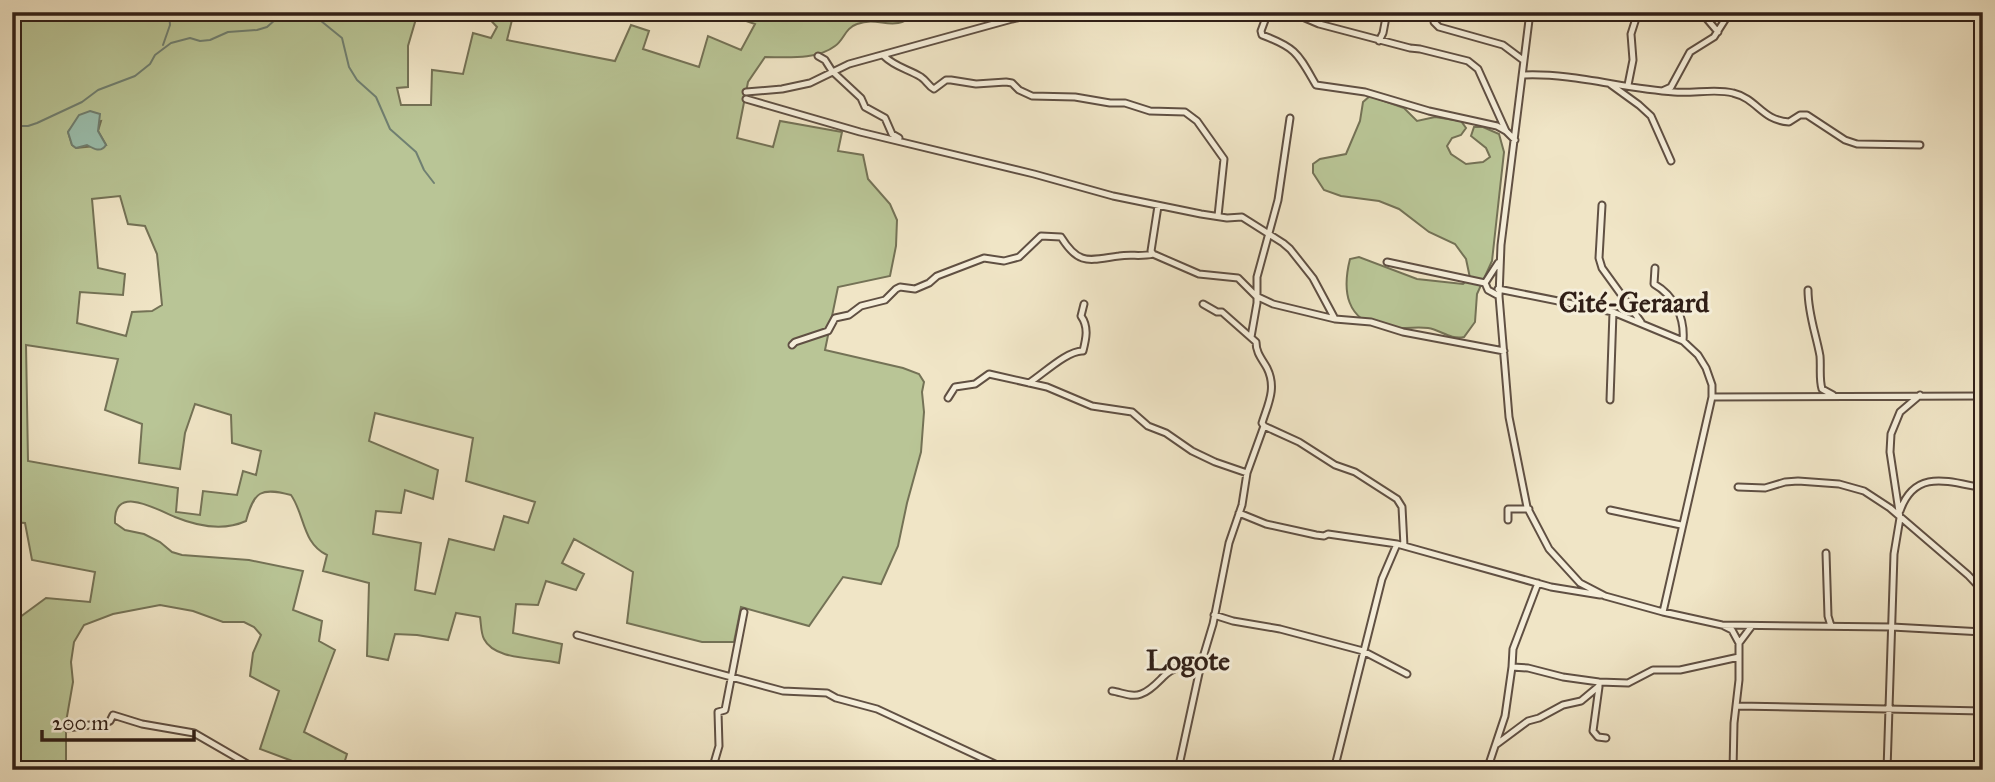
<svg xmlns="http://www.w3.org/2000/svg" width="1995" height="782" viewBox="0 0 1995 782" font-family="'IM FELL Great Primer',serif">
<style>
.green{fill:#b9c596;stroke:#747256;stroke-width:2;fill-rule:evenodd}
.water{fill:#9bc0af;stroke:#708072;stroke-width:2}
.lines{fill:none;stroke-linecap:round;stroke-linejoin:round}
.stream{stroke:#708072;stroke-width:2}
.minor-casing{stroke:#605043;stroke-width:9}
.minor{stroke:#f5eeda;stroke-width:5}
.labels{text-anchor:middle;stroke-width:6;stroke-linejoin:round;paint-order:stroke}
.district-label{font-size:28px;font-weight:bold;fill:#301f17;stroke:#f5eeda}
</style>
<rect width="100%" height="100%" fill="#f0e5c6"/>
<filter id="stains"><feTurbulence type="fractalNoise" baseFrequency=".00286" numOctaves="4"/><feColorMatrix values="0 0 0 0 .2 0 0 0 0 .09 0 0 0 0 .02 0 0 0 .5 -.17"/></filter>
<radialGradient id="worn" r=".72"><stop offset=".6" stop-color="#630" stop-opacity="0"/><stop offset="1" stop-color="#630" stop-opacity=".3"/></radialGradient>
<!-- green -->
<path class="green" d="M12 12H204C217 22 225 17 239 17 254 17 254 18 269 12H418L408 46V87L397 88 401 105H431L432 70 463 74 473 33 491 38 497 27 483 12H514L507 40 615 61 631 25 649 31 643 49 699 67 708 36 741 50 755 24 720 12H919C891 35 882 15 857 24 845 28 844 40 835 46 817 60 787 57 765 57L748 82 737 138 773 147 780 121 842 132 838 151 863 155 868 179 890 204 897 220 896 246 890 276 838 287 825 350 903 368 919 374 924 382 922 392 924 412 921 452 907 503 898 546 881 584 843 577 809 626 741 607 734 642H702L627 623 633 572 574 539 562 563 584 574 576 590 546 581 538 605 516 604 513 633 562 644 559 663C537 657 495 661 484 639 481 634 481 623 480 617L456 613 448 640 417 635 395 634 388 660 367 656 369 583 323 571 327 555C302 543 305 515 291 495 261 487 254 491 246 521 224 531 197 526 175 517 158 510 113 483 115 523L125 530 144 534 160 542 172 552 182 555 249 560 303 571 293 610 322 621 319 641 335 650 304 732 347 754 342 770H294L295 762 260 749 279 691 250 676 253 653 261 635 254 627 244 622H223L193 611 160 605 113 614 84 625 74 642 71 662 73 682 66 722V763L85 770H12V623L46 598 90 602 95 572 32 560 25 523 12 522ZM101 121 98 131 106 145 76 148 72 145 68 132 72 127ZM120 196 128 224 145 226 157 254 162 305 152 311 132 312 126 336 77 323 80 292 123 295 125 274 98 268 92 199ZM26 345 118 359 105 410 142 424 139 463 180 469 185 433 195 404 231 415 232 443 261 451 256 475 243 471 237 495 203 491 200 515 176 512 178 488 28 461ZM375 413 473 438 466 481 535 502 528 523 504 516 494 550 449 539 435 594 415 590 421 543 373 534 376 511 401 513 405 490 433 499 438 470 369 441Z
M1370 96 1404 108 1417 121 1435 117 1461 121 1466 128 1461 135 1452 138 1447 146 1451 154 1466 164 1483 162 1490 157 1486 148 1471 136 1474 127H1483L1499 134 1504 152 1492 261 1477 294 1475 322 1464 337C1450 340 1441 330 1428 328 1413 326 1398 330 1383 328 1346 320 1342 291 1350 259L1359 257 1417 279 1463 284 1470 278 1466 259 1455 244 1429 232 1399 209 1379 201 1341 196 1324 190 1313 173V164L1320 159 1346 154 1360 121 1363 102Z"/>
<!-- water -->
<path class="water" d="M90 111 100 114 98 131 106 145C101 153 94 149 87 145L76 148 72 145 68 132 79 115Z"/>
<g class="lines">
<!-- stream -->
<path class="stream" d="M310 12 342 38 349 67 357 80 376 97 390 129 416 152 424 170 434 183
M163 45 170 25 169 12
M12 126H28L37 123 82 102 98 90 135 76 150 64 155 55 171 43 190 38 200 41 210 40 228 32 257 30 267 27 284 12"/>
<!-- minor casing -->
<g class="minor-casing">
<path id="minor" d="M978 12 1009 18
M1268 12 1261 31 1262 35C1297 48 1298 54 1316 85L1365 92 1429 111 1497 126 1506 131
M1303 12 1305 18 1319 24 1410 48 1420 49 1468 61 1478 69 1506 131 1515 140
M1435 12 1434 22 1439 27 1503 45 1523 60
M1530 12 1501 245 1499 296 1509 417 1527 507 1549 549 1580 583 1605 596 1663 612 1722 625 1892 627 1983 632
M1701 12 1718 32
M1379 41 1383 33 1387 12
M818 56 825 60 832 71 861 98 865 107 885 118 892 134 899 138
M884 56C895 67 908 69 921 77 927 81 928 86 934 89L946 80H951L976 84 1006 82 1012 83 1019 90 1032 96 1075 97 1110 103H1125L1150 111 1185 112 1197 121 1224 159 1218 216
M1524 75C1574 73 1624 89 1674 92 1693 94 1715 88 1733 93 1758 99 1761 120 1789 122L1800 115H1807L1845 140 1857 144 1920 145
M1610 84 1639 105 1651 116 1671 161
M1628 85 1633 60 1631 34 1638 12
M1662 91 1671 87 1690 52 1714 37 1730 12
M746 92 782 89 810 83 849 64 1012 19 1045 12
M746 99 860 132 1034 174 1113 196 1201 214 1227 218 1242 217 1283 243 1290 249 1313 278 1335 319
M1602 205 1599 258 1602 268 1641 322
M1158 206 1151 251 1153 254 1199 274 1238 278 1256 296 1273 304 1335 319 1371 322 1403 332 1504 351
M1387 262 1485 283 1488 290 1499 296
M1655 268 1654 284C1675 296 1685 318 1683 341
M1485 283 1498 263
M1498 289 1613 312 1683 341 1698 355 1706 368 1712 385V397L1663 612
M1808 290C1808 314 1816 334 1820 356 1821 367 1819 379 1822 389L1833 395
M1251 337 1257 303V277L1278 200 1290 118
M792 345 795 342 828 331 835 318 849 315 861 306 885 300 896 289 900 287 915 289 929 283 937 276 984 258 1004 261 1019 257 1041 236 1061 237C1079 266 1089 260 1119 256 1131 254 1141 257 1153 254
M1029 383C1043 374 1068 350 1083 351 1086 339 1089 327 1081 316L1084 304
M1712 397 1983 396
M948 398 955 387 975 384 989 374 1047 387 1092 406 1132 412 1148 426 1166 433 1192 451 1215 462 1247 473
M1610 400 1613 312
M1264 426 1299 442 1335 465 1355 472 1397 499 1402 507 1404 546
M1738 487 1765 488 1785 482 1798 481 1839 484 1864 491 1890 508 1968 575 1983 591
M1610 510 1681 525
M1900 511C1915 468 1949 482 1983 488
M1239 513 1266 524 1316 535 1324 536 1328 534 1397 544 1551 587 1600 595
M1508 520V509H1529
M1826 553 1828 616 1831 626
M1538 583 1513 649 1512 667 1528 668 1563 677 1599 682 1628 683 1653 670H1680L1739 657
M1214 615 1233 621 1280 629 1363 651 1407 674
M1724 626 1732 630 1739 643V680L1734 723 1733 770
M577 635 783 691 827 693 836 698 877 709 1008 770
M1739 643 1751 627
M1599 687 1593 731 1598 737 1606 738
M1112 691C1121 692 1131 698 1141 694 1150 691 1157 683 1163 677 1174 666 1186 665 1201 664
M1737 706 1983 711
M67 728 105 723 110 721 113 715 142 724 194 733 258 770
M1497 744 1528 721 1539 718 1563 705 1581 701 1599 686V682
M712 770 719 746 718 712 725 710 744 612
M1178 770 1201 664 1213 624 1229 543 1242 505 1247 473 1264 426 1262 423C1268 404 1277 388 1267 368 1262 359 1256 353 1256 342L1222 312H1217L1203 304
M1334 770 1382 579 1397 544
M1487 770 1505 716 1512 667
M1887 770 1894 554 1900 518 1890 452 1891 434 1900 412 1920 395"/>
</g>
<!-- minor -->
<use href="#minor" class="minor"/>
</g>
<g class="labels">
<!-- district labels -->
<g class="district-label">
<text x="1634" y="312">Cité-Geraard</text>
<text x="1188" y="670">Logote</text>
</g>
</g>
<!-- margin -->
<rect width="1995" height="782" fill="none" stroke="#f0e5c6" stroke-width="42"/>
<rect x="14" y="14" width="1967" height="754" fill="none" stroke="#301f17" stroke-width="3.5"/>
<rect x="21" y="21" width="1953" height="740" fill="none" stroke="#301f17" stroke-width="2"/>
<!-- scale -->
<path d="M42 730v10h152v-10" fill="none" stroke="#301f17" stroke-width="3.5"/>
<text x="52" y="730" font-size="21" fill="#301f17" stroke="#f5eeda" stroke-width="5" paint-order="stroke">200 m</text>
<rect width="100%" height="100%" filter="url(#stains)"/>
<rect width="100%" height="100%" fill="url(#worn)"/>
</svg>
